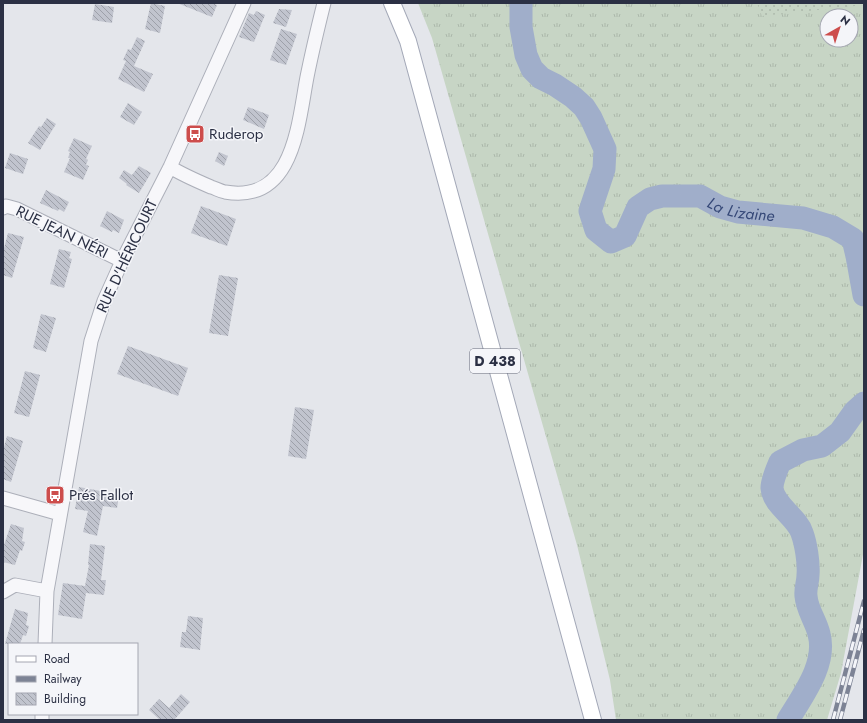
<svg xmlns="http://www.w3.org/2000/svg" width="867" height="723" viewBox="0 0 867 723" font-family="Jost,sans-serif">
<style>
.grass{fill:url(#grass-tufts);fill-rule:evenodd}
.park{fill:url(#park-dots)}
.lines{fill:none;stroke-linecap:round;stroke-linejoin:round}
.river{stroke:#a0aeca;stroke-width:23}
.building{fill:url(#building-back-hatch)}
.minor-casing{stroke:#acafb9;stroke-width:15}
.major-casing{stroke:#a3a8b7;stroke-width:18}
.minor{stroke:#f7f7fa;stroke-width:13}
.major{stroke:#fff;stroke-width:16}
.rail-casing{stroke:#7d8395;stroke-width:4.5}
.rail{stroke:#f4f5f9;stroke-width:3;stroke-dasharray:9;stroke-linecap:butt}
.labels{text-anchor:middle;stroke-width:3;stroke-linejoin:round;paint-order:stroke}
.shield{fill:#f4f5f9;stroke:#676b7a;stroke-width:1}
.shield-label{font-size:14px;font-weight:bold;fill:#2b3044}
.poi-label{font-size:15px;fill:#2b3044;stroke:#f4f5f9;text-anchor:start}
.street-label{font-size:15px;fill:#2b3044;stroke:#f4f5f9}
.water-label{font-size:16px;font-style:italic;fill:#364978;stroke:#f4f5f9}
</style>
<defs>
<pattern id="grass-tufts" width="24" height="20" patternUnits="userSpaceOnUse"><rect width="24" height="20" fill="#c7d5c5"/><path d="M3 7l-1-3M5 7V3M7 7l1-3M15 17l-1-3M17 17v-4M19 17l1-3" fill="none" stroke="#abb7aa"/></pattern>
<pattern id="park-dots" width="8" height="8" patternUnits="userSpaceOnUse"><rect width="8" height="8" fill="#c7d5c5"/><path d="M2 2h.1M6 6h.1" fill="none" stroke="#abb7aa" stroke-width="1.8" stroke-linecap="round"/></pattern>
<pattern id="building-back-hatch" width="6" height="6" patternUnits="userSpaceOnUse"><rect width="6" height="6" fill="#c1c4ce"/><path d="M-1 5l2 2M0 0l6 6M5-1l2 2" fill="none" stroke="#9da0a9"/></pattern>
</defs>
<rect width="100%" height="100%" fill="#e4e6eb"/>
<!-- grass -->
<path class="grass" d="M418 3H864V549L841 673 827 720H616L610 680 577 545 432 38ZM827 16H851V40H827Z"/>
<!-- park -->
<path class="park" d="M757 3H864V5L762 16Z"/>
<g class="lines">
<!-- river -->
<g class="river">
<path id="s1" d="M521 3V27L526 55 532 69 541 78 555 85 573 97 584 107 591 118 605 149 604 169 590 211 596 230 611 242 625 236 638 207 650 199 662 196H700L720 207 738 212 803 218 833 227 853 239 857 256 864 295"/>
<path d="M788 720C803 695 827 664 819 634 816 621 807 610 806 596 805 589 808 582 808 575 809 563 806 544 802 533 797 517 773 505 772 488 772 480 777 469 780 462L803 450 822 446 840 432 855 411 864 403"/>
</g>
</g>
<!-- building -->
<path class="building" d="M151 3 165 6 160 33 145 29Z
M177 3H212L217 5 212 17Z
M95 4 114 7 112 23 92 20Z
M279 9 292 10 286 27 273 23Z
M256 11 265 15 254 42 239 37 249 13 254 15Z
M281 29 297 34 286 65 270 60Z
M137 37 145 41 134 66 153 74 144 92 118 79 126 61 123 60 128 49 131 50Z
M128 103 142 112 134 125 120 117Z
M248 107 269 115 264 129 243 120Z
M47 118 56 124 40 150 28 143 39 126 41 127Z
M74 138 92 146 86 159 88 160 86 165 89 166 83 180 64 172 70 158H68L70 152 68 151Z
M219 152 228 156 224 166 215 161Z
M10 153 28 159 23 174 5 168Z
M139 166 151 173 139 193 126 185 127 184 119 178 124 170 132 175Z
M46 190 69 202 64 212 59 209 58 211 40 203Z
M201 206 236 219 227 246 191 233Z
M107 211 124 220 119 233 113 230 112 232 100 226Z
M8 233 24 237 12 278 3 275V252Z
M59 249 71 252 69 258 72 259 64 288 50 284Z
M219 275 238 278 228 336 209 333Z
M41 314 56 318 46 352 33 348Z
M128 346 188 368 178 396 117 374Z
M25 371 40 375 29 417 14 413Z
M295 407 314 410 306 459 288 456Z
M7 436 23 441 11 482 3 479V451Z
M79 487 106 492 105 494 119 496 117 508 103 506 97 536 83 532 88 511 75 509Z
M11 524 24 528 22 541 25 542 22 551 20 550 15 565 3 562V548Z
M90 544 105 546 101 580H106L104 595 86 593 82 619 58 615 63 583 85 586 89 565H88Z
M15 609 28 613 26 625 29 626 26 636 23 635 20 644H5Z
M188 616 203 618 200 650 180 647 182 632H186Z
M181 694 190 702 174 720H160L149 710 159 699 169 708Z"/>
<g class="lines">
<!-- minor casing -->
<g class="minor-casing">
<path id="minor" d="M170 167C183 175 197 181 211 187 215 188 220 191 225 192 294 204 298 124 307 77 312 52 318 27 324 3
M3 208 6 206 17 209 122 261
M3 498 60 514
M3 592 15 585 47 591
M45 644 47 591 91 341 104 301 122 261 170 167 244 3
M42 720V714"/>
</g>
<!-- major casing -->
<g class="major-casing">
<path id="major" d="M392 3 408 41 593 720"/>
</g>
<!-- minor -->
<use href="#minor" class="minor"/>
<!-- major -->
<use href="#major" class="major"/>
<!-- rail casing -->
<g class="rail-casing">
<path id="rail" d="M833 720 864 601
M840 720 864 630"/>
</g>
<!-- rail -->
<use href="#rail" class="rail"/>
</g>
<!-- icons -->
<defs>
<g id="bus-square" transform="scale(1)"><rect x="-9" y="-9" width="18" height="18" rx="4" fill="#cd4d4c" stroke="#f4f5f9"/><path d="M-5-6H5V4H4V6H2V4H-2V6H-4V4H-5ZM-3.5-4V0h7V-4ZM-3.5 1.2v1.5H-2V1.2ZM2 1.2v1.5H3.5V1.2Z" fill="#fff"/></g>
</defs>
<g fill-rule="evenodd">
<use href="#bus-square" x="195" y="134"/>
<use href="#bus-square" x="55" y="495"/>
</g>
<g class="labels">
<!-- shield labels -->
<rect class="shield" x="470" y="349" width="50" height="24" rx="3"/>
<g class="shield-label">
<text x="495" y="366">D 438</text>
</g>
<!-- poi labels -->
<g class="poi-label">
<text x="209" y="139">Ruderop</text>
<text x="69" y="500">Prés Fallot</text>
</g>
<!-- street labels -->
<g class="street-label">
<text transform="translate(62 232) rotate(26)" y="5">RUE JEAN NÉRI</text>
<text transform="translate(127 256) rotate(-65)" y="5">RUE D'HÉRICOURT</text>
</g>
<!-- water labels -->
<g class="water-label">
<text dy="6" stroke="none"><textPath href="#s1" startOffset="439">La Lizaine</textPath></text>
</g>
</g>
<!-- border -->
<rect width="867" height="723" fill="none" stroke="#2b3044" stroke-width="8"/>
<!-- legend -->
<rect x="8" y="643" width="130" height="72" fill="#f4f5f9" stroke="#a4a6b1"/>
<rect x="16" y="656" width="20" height="6" fill="#ffffff" stroke="#a4a6b1"/>
<text x="44" y="663" font-size="12" fill="#2b3044">Road</text>
<rect x="16" y="676" width="20" height="6" fill="#7d8395" stroke="#a4a6b1"/>
<text x="44" y="683" font-size="12" fill="#2b3044">Railway</text>
<rect x="16" y="693" width="20" height="12" fill="url(#building-back-hatch)" stroke="#a4a6b1"/>
<text x="44" y="703" font-size="12" fill="#2b3044">Building</text>
<!-- north arrow -->
<g transform="translate(839 28) rotate(39)"><circle r="19" fill="#f4f5f9" stroke="#a4a6b1"/>
<path d="M0-3L7 15L0 10L-7 15Z" fill="#cd4d4c"/>
<text y="-6" font-size="11" font-weight="bold" text-anchor="middle" fill="#2b3044">N</text>
</g>
</svg>
